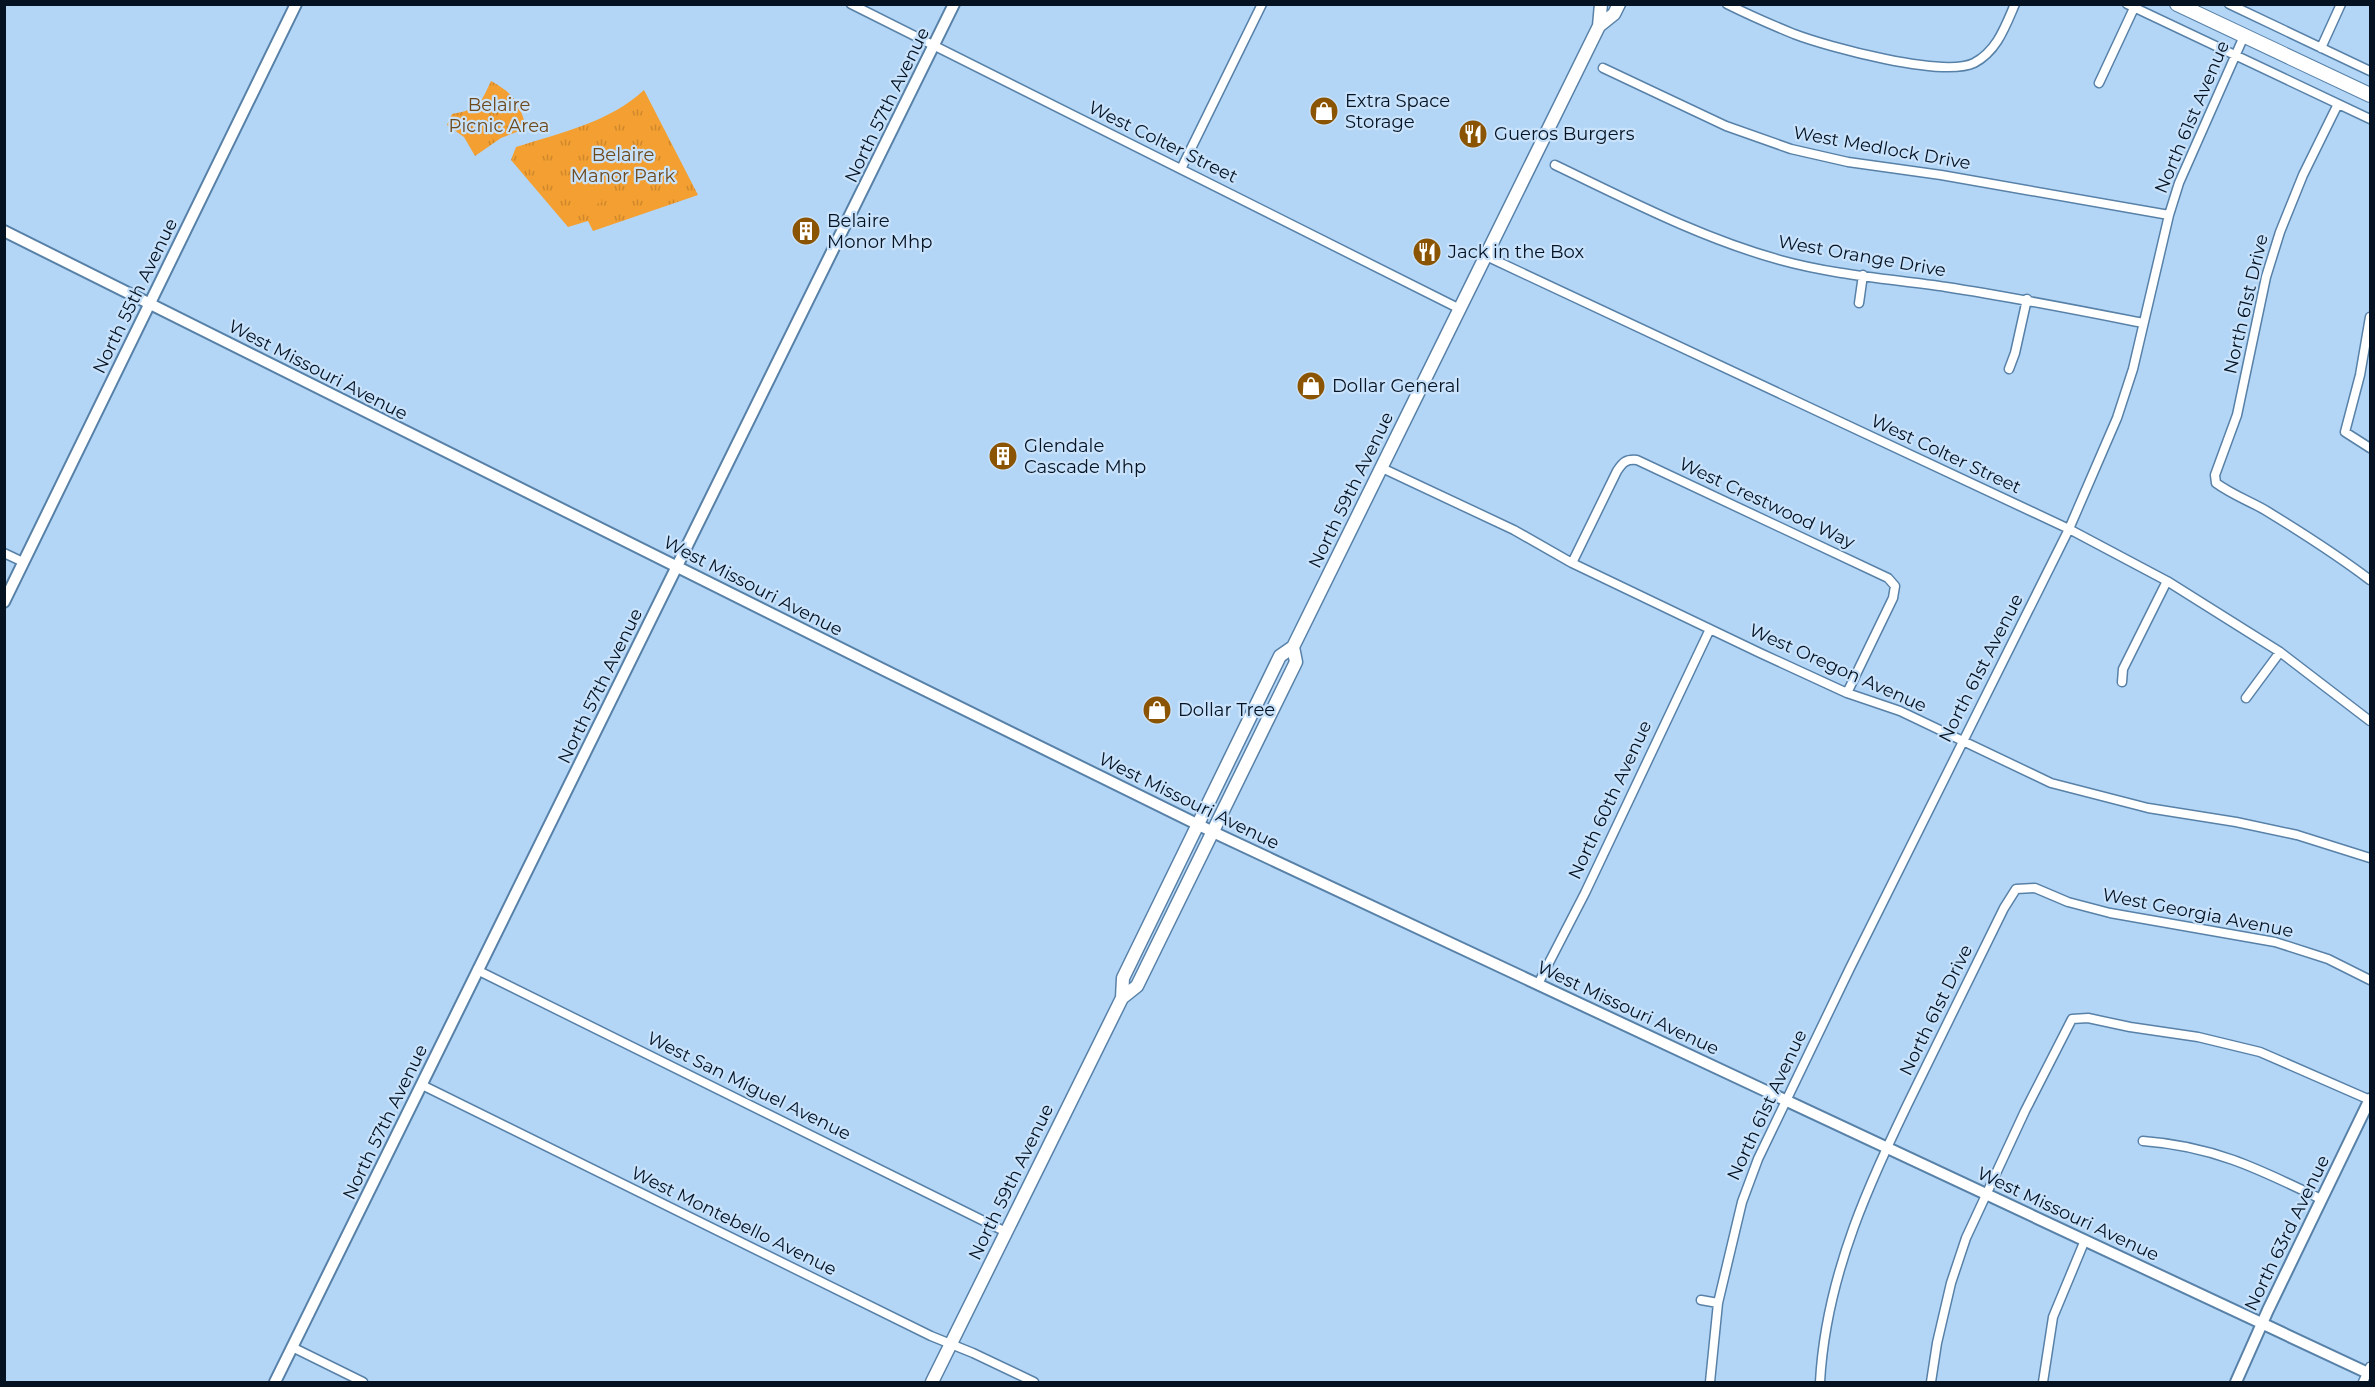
<svg xmlns="http://www.w3.org/2000/svg" width="2375" height="1387" viewBox="0 0 2375 1387" font-family="Montserrat,sans-serif">
<style>
.park{fill:url(#park-tufts)}
.pitch{fill:#f39f31}
.lines{fill:none;stroke-linecap:round;stroke-linejoin:round}
.minor-casing{stroke:#5881a7;stroke-width:11}
.tertiary-casing{stroke:#5881a7;stroke-width:14}
.secondary-casing{stroke:#5881a7;stroke-width:15}
.primary-casing{stroke:#5881a7;stroke-width:16}
.minor{stroke:#fff;stroke-width:8}
.tertiary{stroke:#fff;stroke-width:10}
.secondary{stroke:#fff;stroke-width:12}
.primary{stroke:#fff;stroke-width:14}
.labels{text-anchor:middle;stroke-width:4.5;stroke-linejoin:round;paint-order:stroke}
.poi-label{font-size:18px;fill:#041221;stroke:#c8e2fb;text-anchor:start}
.park-label{font-size:18px;fill:#6e491c;stroke:#c8e2fb}
.street-label{font-size:18px;fill:#041221;stroke:#c8e2fb}
</style>
<defs>
<pattern id="park-tufts" width="24" height="20" patternUnits="userSpaceOnUse" patternTransform="scale(1.5)"><rect width="24" height="20" fill="#f39f31"/><path d="M3 7l-1-3M5 7V3M7 7l1-3M15 17l-1-3M17 17v-4M19 17l1-3" fill="none" stroke="#cf882b"/></pattern>
</defs>
<rect width="100%" height="100%" fill="#b3d6f7"/>
<!-- park -->
<path class="park" d="M491 81C517 96 518 102 527 128L501 138 475 156 464 137 447 125 452 114C479 109 480 105 491 81Z
M644 90 698 195 593 231 588 221 568 227 511 160 516 147C560 133 610 122 644 90Z"/>
<!-- pitch -->
<path class="pitch" d="M591 170 602 202 576 211 565 179Z"/>
<g class="lines">
<!-- minor casing -->
<g class="minor-casing">
<path id="minor" d="M851 4 1460 309
M1727 4C1749 15 1772 25 1794 34 1828 47 1943 78 1974 63 1997 51 2005 27 2015 4
M2127 4 2370 119
M2229 4 2370 71
M2321 48 2341 4
M1603 68 1726 126 1791 149 1848 162 1941 175 2169 215
M2099 83 2134 8
M2338 104 2303 175 2280 232 2266 277 2237 415 2215 475 2216 483C2231 494 2249 501 2265 510 2301 532 2337 555 2370 580
M1555 165C1628 200 1701 238 1780 260 1834 275 1891 279 1946 287 2012 297 2077 310 2143 323
M1181 169 1262 4
M1486 256 2069 529 2167 581 2280 652 2370 721
M1859 303 1863 275
M2370 317 2360 375 2345 432 2370 448
M2009 369 2015 353 2027 299
M1382 468 1514 530 1572 563 1760 653 1847 693 1900 711 2051 783 2148 808 2236 822 2297 835 2370 858
M4 553 23 562
M1572 563 1617 471C1623 462 1626 459 1637 460L1888 578 1895 586 1893 598 1847 693
M2122 682 2123 669 2167 581
M2246 698 2280 652
M477 970 1006 1232
M1538 984 1585 893 1710 629
M422 1085 931 1336 973 1353 1034 1382
M2143 1141C2213 1146 2259 1169 2321 1199
M1701 1300 1718 1303
M292 1347 363 1382
M1710 1382 1718 1303 1742 1202 1758 1159 1850 968 2069 529 2117 418 2133 369 2169 215 2179 183 2244 36
M1820 1382C1826 1274 1871 1178 1918 1083 1947 1024 1976 966 2004 908L2016 889 2035 888 2068 902 2110 913 2275 942 2328 959 2370 980
M1931 1382 1937 1343 1951 1283 1966 1238 2025 1111 2072 1019 2088 1018 2130 1027 2198 1037 2260 1052 2370 1100
M2043 1382 2053 1317 2085 1240
M2363 1382 2370 1367"/>
</g>
<!-- tertiary casing -->
<g class="tertiary-casing">
<path id="tertiary" d="M4 231 884 670 1213 832 2370 1374
M4 602 296 4
M275 1382 954 4
M2236 1382 2268 1310 2370 1099"/>
</g>
<!-- secondary casing -->
<g class="secondary-casing">
<path id="secondary" d="M1599 26 1614 14 1619 4
M1122 998 1137 986 1296 662 1293 647
M932 1382 1122 998 1123 978 1280 656 1293 647 1599 26 1601 4"/>
</g>
<!-- primary casing -->
<g class="primary-casing">
<path id="primary" d="M2177 4 2370 95"/>
</g>
<!-- minor -->
<use href="#minor" class="minor"/>
<!-- tertiary -->
<use href="#tertiary" class="tertiary"/>
<!-- secondary -->
<use href="#secondary" class="secondary"/>
<!-- primary -->
<use href="#primary" class="primary"/>
</g>
<!-- icons -->
<defs>
<g id="shop-disc" transform="scale(1.5)"><circle r="9.5" fill="#8a5403" stroke="#c8e2fb"/><path d="M-5-2.5h2.3a2.7 3.5 0 0 1 5.4 0H5L5.5 6h-11ZM-1.5-2.5h3a1.5 2.3 0 0 0-3 0Z" fill="#fff"/></g>
<g id="restaurant-disc" transform="scale(1.5)"><circle r="9.5" fill="#8a5403" stroke="#c8e2fb"/><path d="M-5-6h1v4h1v-4h1v4h1v-4h1v5L-1.5 .5V6h-2V.5L-5-1ZM5-6V6H3V1.5H1.5Q1.5-4 5-6Z" fill="#fff"/></g>
<g id="building-disc" transform="scale(1.5)"><circle r="9.5" fill="#8a5403" stroke="#c8e2fb"/><path d="M-4-6H4V6H1V3H-1V6H-4ZM-2.5-4.3h1.7v1.8h-1.7ZM.8-4.3h1.7v1.8H.8ZM-2.5-1h1.7V.8h-1.7ZM.8-1h1.7V.8H.8Z" fill="#fff"/></g>
</defs>
<g fill-rule="evenodd">
<use href="#shop-disc" x="1324" y="111"/>
<use href="#restaurant-disc" x="1473" y="134"/>
<use href="#building-disc" x="806" y="231"/>
<use href="#restaurant-disc" x="1427" y="252"/>
<use href="#shop-disc" x="1311" y="386"/>
<use href="#building-disc" x="1003" y="456"/>
<use href="#shop-disc" x="1157" y="710"/>
</g>
<g class="labels">
<!-- poi labels -->
<g class="poi-label">
<text x="1345" y="107">Extra Space<tspan x="1345" dy="21">Storage</tspan></text>
<text x="1494" y="140">Gueros Burgers</text>
<text x="827" y="227">Belaire<tspan x="827" dy="21">Monor Mhp</tspan></text>
<text x="1448" y="258">Jack in the Box</text>
<text x="1332" y="392">Dollar General</text>
<text x="1024" y="452">Glendale<tspan x="1024" dy="21">Cascade Mhp</tspan></text>
<text x="1178" y="716">Dollar Tree</text>
</g>
<!-- park labels -->
<g class="park-label">
<text x="499" y="111">Belaire<tspan x="499" dy="21">Picnic Area</tspan></text>
<text x="623" y="161">Belaire<tspan x="623" dy="21">Manor Park</tspan></text>
</g>
<!-- street labels -->
<g class="street-label">
<text transform="translate(887 105) rotate(-64)" y="6">North 57th Avenue</text>
<text transform="translate(2192 117) rotate(-67)" y="6">North 61st Avenue</text>
<text transform="translate(1163 142) rotate(26)" y="6">West Colter Street</text>
<text transform="translate(1882 148) rotate(10)" y="6">West Medlock Drive</text>
<text transform="translate(1862 256) rotate(10)" y="6">West Orange Drive</text>
<text transform="translate(135 296) rotate(-64)" y="6">North 55th Avenue</text>
<text transform="translate(2246 304) rotate(-77)" y="6">North 61st Drive</text>
<text transform="translate(318 370) rotate(27)" y="6">West Missouri Avenue</text>
<text transform="translate(1946 454) rotate(25)" y="6">West Colter Street</text>
<text transform="translate(1351 490) rotate(-64)" y="6">North 59th Avenue</text>
<text transform="translate(1767 503) rotate(25)" y="6">West Crestwood Way</text>
<text transform="translate(753 586) rotate(27)" y="6">West Missouri Avenue</text>
<text transform="translate(1838 668) rotate(24)" y="6">West Oregon Avenue</text>
<text transform="translate(1981 668) rotate(-63)" y="6">North 61st Avenue</text>
<text transform="translate(600 686) rotate(-64)" y="6">North 57th Avenue</text>
<text transform="translate(1610 800) rotate(-65)" y="6">North 60th Avenue</text>
<text transform="translate(1189 801) rotate(26)" y="6">West Missouri Avenue</text>
<text transform="translate(2198 913) rotate(11)" y="6">West Georgia Avenue</text>
<text transform="translate(1628 1008) rotate(25)" y="6">West Missouri Avenue</text>
<text transform="translate(1936 1010) rotate(-64)" y="6">North 61st Drive</text>
<text transform="translate(749 1086) rotate(26)" y="6">West San Miguel Avenue</text>
<text transform="translate(1767 1105) rotate(-65)" y="6">North 61st Avenue</text>
<text transform="translate(385 1122) rotate(-64)" y="6">North 57th Avenue</text>
<text transform="translate(1011 1182) rotate(-64)" y="6">North 59th Avenue</text>
<text transform="translate(2068 1214) rotate(25)" y="6">West Missouri Avenue</text>
<text transform="translate(734 1221) rotate(26)" y="6">West Montebello Avenue</text>
<text transform="translate(2287 1233) rotate(-64)" y="6">North 63rd Avenue</text>
</g>
</g>
<!-- border -->
<rect width="2375" height="1387" fill="none" stroke="#041221" stroke-width="12"/>
</svg>
